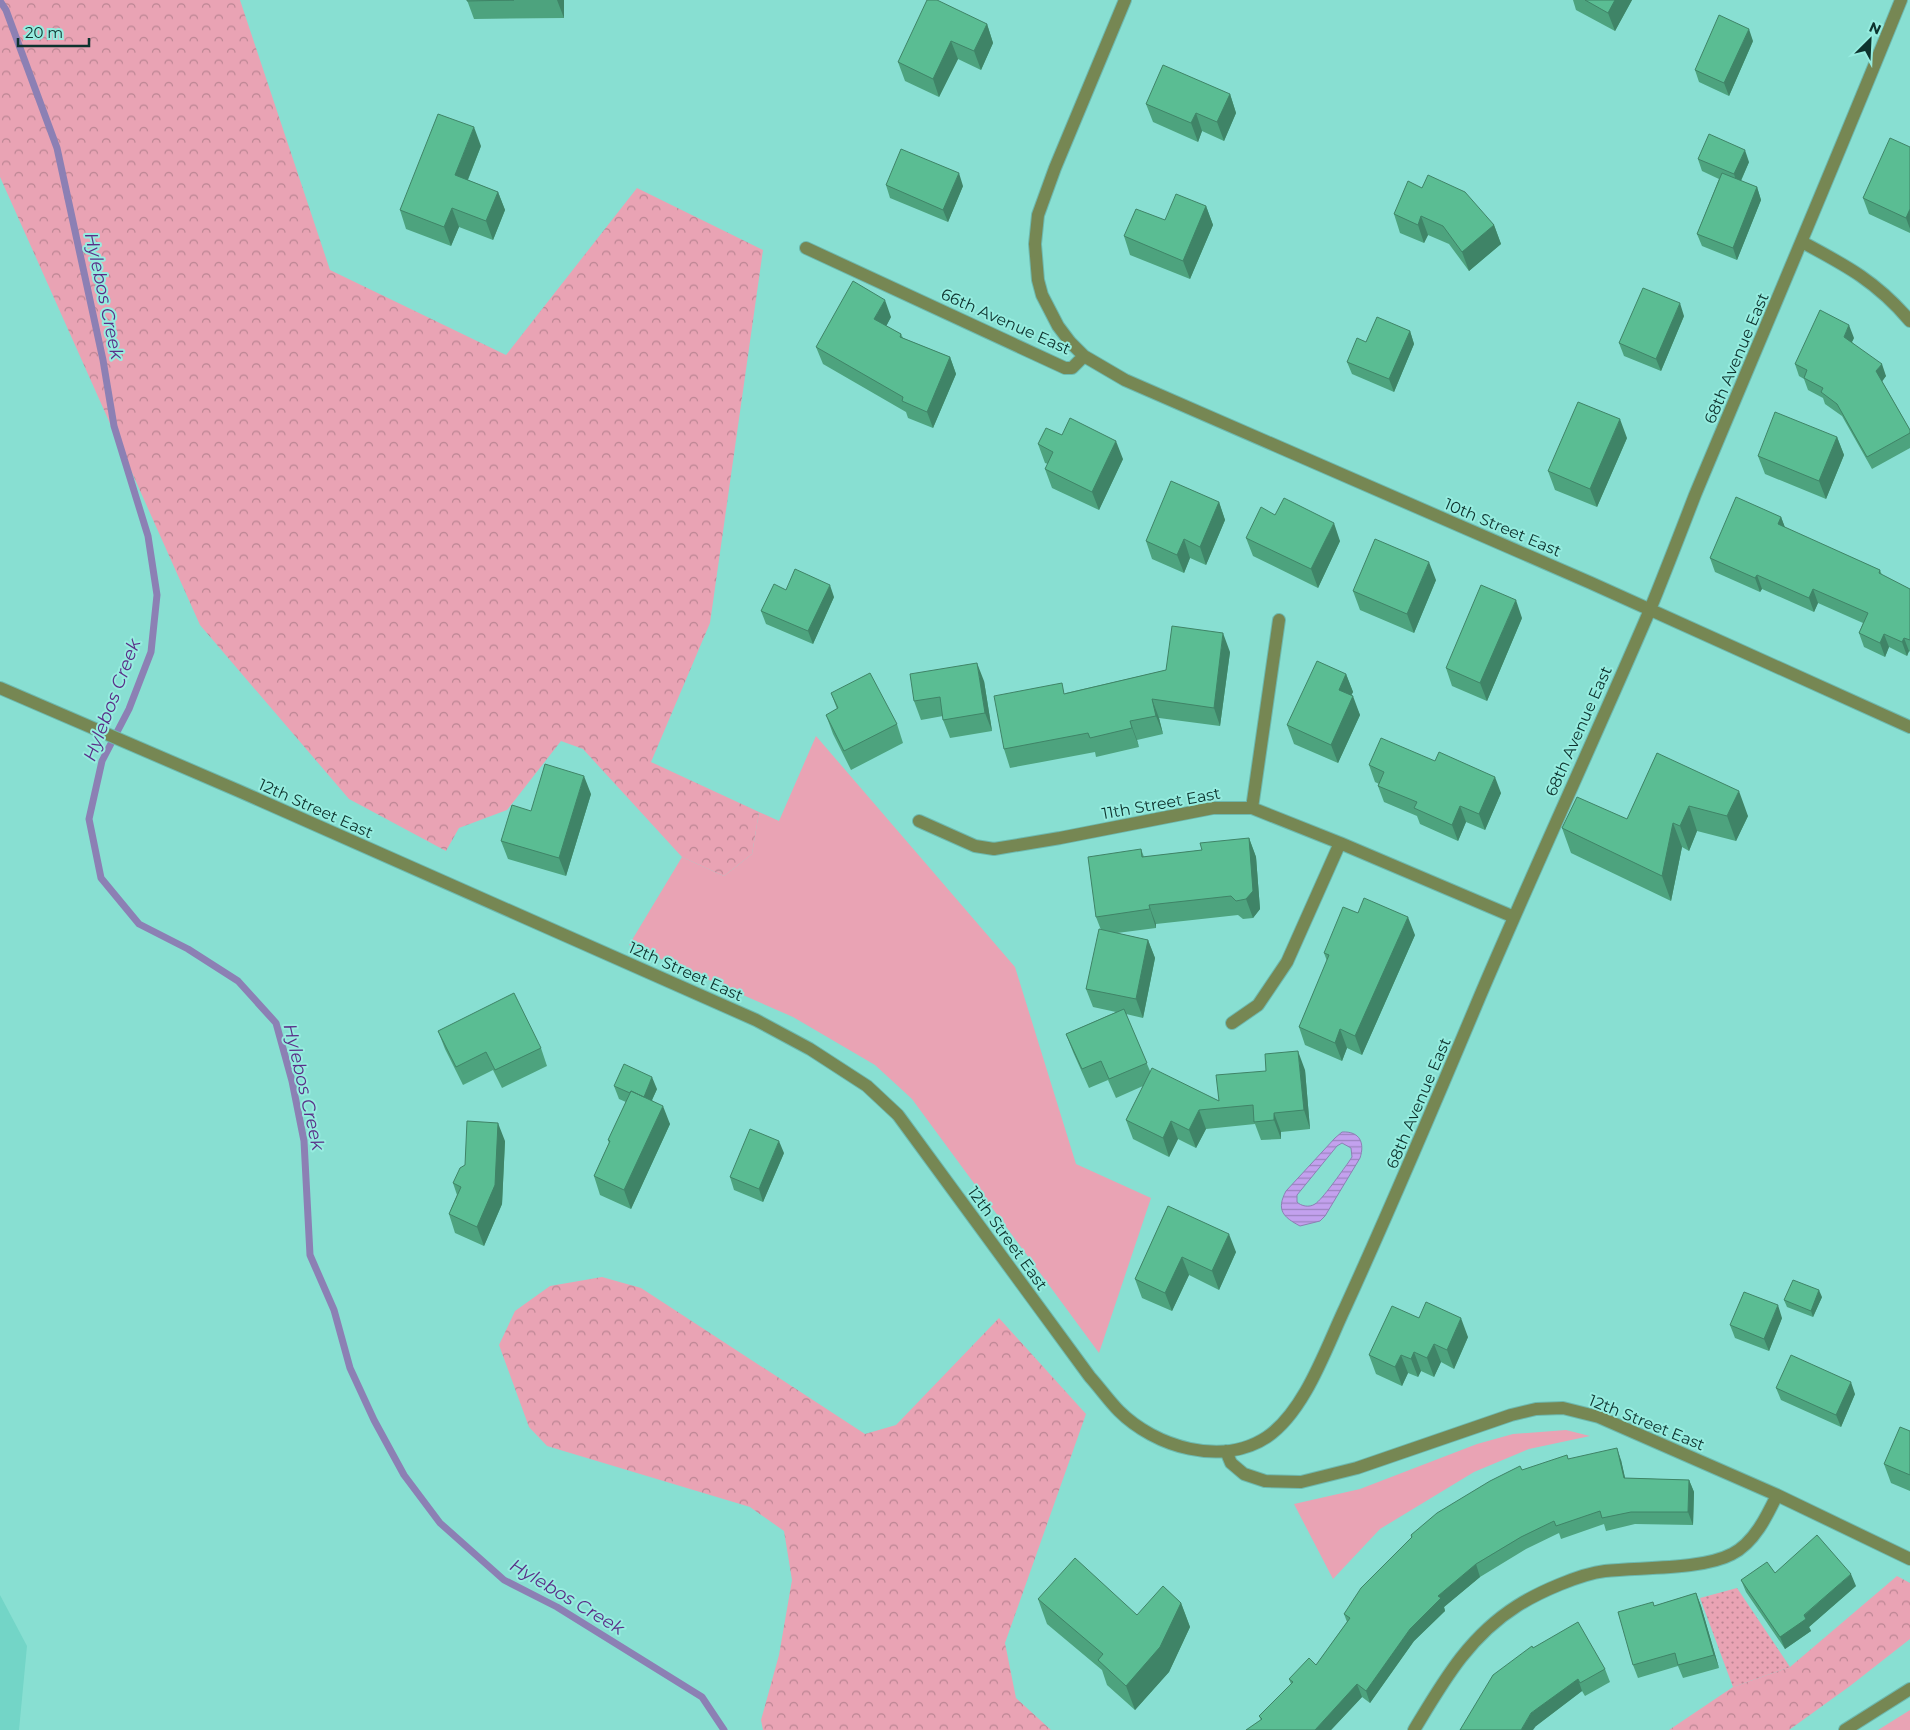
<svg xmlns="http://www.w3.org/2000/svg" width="1910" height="1730" viewBox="0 0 1910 1730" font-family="Montserrat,sans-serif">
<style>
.built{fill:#73d5c7}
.grass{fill:#e9a3b4}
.forest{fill:url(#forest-crowns)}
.park{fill:url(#park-dots)}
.water{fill:url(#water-rules);stroke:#8c80b4;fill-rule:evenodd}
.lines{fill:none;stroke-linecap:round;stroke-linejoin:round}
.stream{stroke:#8c80b4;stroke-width:7}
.minor-casing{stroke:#6db9ae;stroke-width:14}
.minor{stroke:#768753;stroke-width:12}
.wall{fill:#4da37e}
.shaded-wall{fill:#3f8467}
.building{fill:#5abd93;stroke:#3f8467}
.labels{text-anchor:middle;stroke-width:4;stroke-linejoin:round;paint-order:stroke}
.street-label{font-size:16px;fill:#0d332e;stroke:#96ecdf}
.water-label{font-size:18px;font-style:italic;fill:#5a2e87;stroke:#96ecdf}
</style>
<defs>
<pattern id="forest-crowns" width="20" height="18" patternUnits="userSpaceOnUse" patternTransform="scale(1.25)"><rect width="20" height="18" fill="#e9a3b4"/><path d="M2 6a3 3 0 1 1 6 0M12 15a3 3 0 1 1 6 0" fill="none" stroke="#bb8593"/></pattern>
<pattern id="park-dots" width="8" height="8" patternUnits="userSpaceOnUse" patternTransform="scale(1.25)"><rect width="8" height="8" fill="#e9a3b4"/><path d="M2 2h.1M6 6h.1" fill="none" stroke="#bb8593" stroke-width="1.8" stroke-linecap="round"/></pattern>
<pattern id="water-rules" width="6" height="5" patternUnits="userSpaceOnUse" patternTransform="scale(1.25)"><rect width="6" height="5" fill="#c3a1ee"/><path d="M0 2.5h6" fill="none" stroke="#9d84c1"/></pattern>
</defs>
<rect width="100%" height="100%" fill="#88dfd2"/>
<!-- built -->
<path class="built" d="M0 1595 27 1646 19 1730H0Z"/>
<!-- grass -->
<path class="grass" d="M816 736 1015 967 1076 1164 1151 1198 1099 1353 912 1099 875 1065 793 1017 629 945 682 857 724 876 752 854 759 812 779 821Z
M1566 1430 1590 1436 1529 1449 1474 1472 1380 1529 1333 1579 1294 1504 1360 1489 1477 1444 1513 1434Z
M1910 1710V1730H1878Z"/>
<!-- forest -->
<path class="forest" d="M0 0H240L330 270 506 355 637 188 763 250 710 623 651 762 759 812 752 854 724 876 682 857 583 749 561 741 507 810 459 828 446 851 349 799 200 625 0 177Z
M602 1277 641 1288 865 1434 896 1425 999 1318 1086 1414 1005 1643 1016 1698 1051 1730H763L761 1720 779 1655 792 1580 784 1531 750 1507 547 1446 529 1427 499 1345 515 1311 550 1286Z
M1897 1576 1910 1583V1639L1850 1686 1789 1730H1669L1733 1687 1790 1667Z"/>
<!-- park -->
<path class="park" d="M1737 1588 1790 1667 1733 1687 1700 1598Z"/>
<!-- water -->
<path class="water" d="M1342 1132C1360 1131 1365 1143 1360 1158L1325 1216 1320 1221 1300 1226C1283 1217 1276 1210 1286 1191L1335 1138ZM1342 1143 1351 1148 1352 1157 1348 1163C1342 1171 1322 1200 1315 1204 1309 1208 1301 1206 1297 1202V1195L1337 1146Z"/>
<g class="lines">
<!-- stream -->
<path class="stream" d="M0 1 6 10 57 148 103 360 114 426 148 536 157 595 151 652 129 709 102 761 89 819 101 878 139 924 188 949 238 981 276 1023 292 1081 304 1141 310 1255 334 1310 350 1368 374 1420 404 1475 440 1523 504 1580 557 1607 702 1697 724 1730"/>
<!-- minor casing -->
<g class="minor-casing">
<path id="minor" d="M1125 0 1055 168 1038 215 1035 244 1038 280 1042 295 1058 326 1070 342 1084 356 1125 380 1591 583 1910 727
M1802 242C1847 266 1877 282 1910 321
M806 248 1065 368H1072L1084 356
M0 688 239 791 756 1020 810 1049 867 1086 898 1115 1090 1377C1100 1388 1109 1401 1119 1411 1155 1447 1222 1467 1267 1437 1305 1411 1326 1348 1345 1308 1392 1205 1436 1101 1480 996 1535 867 1594 740 1649 612 1665 573 1680 534 1695 495 1764 330 1834 166 1901 0
M1252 808 1279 620
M919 821 975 846 994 849 1060 838 1213 808H1252L1340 843 1514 917
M1232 1023 1258 1005 1287 962 1340 843
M1226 1451 1231 1463 1244 1474 1265 1481 1301 1482 1357 1468 1511 1415 1536 1409 1563 1408 1599 1417 1777 1495 1910 1559
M1414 1730C1443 1682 1468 1637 1517 1606 1539 1592 1580 1574 1605 1571 1640 1567 1702 1570 1732 1554 1754 1543 1767 1516 1777 1495
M1845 1730 1910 1689"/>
</g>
<!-- minor -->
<use href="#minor" class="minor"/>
</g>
<!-- wall -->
<path class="wall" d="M467 0H564V18L474 19Z
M1573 0H1632L1615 31 1576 10Z
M987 24 993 43 981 70 958 59 939 97 905 81 898 62Z
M1753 41 1729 96 1699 82 1695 70Z
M1230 94 1236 113 1224 141 1202 131 1198 142 1153 122 1146 104Z
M481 146 468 180 498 192 505 210 493 240 459 227 451 246 406 229 400 210Z
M1910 147V233L1869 214 1863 198Z
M1698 159 1749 162 1741 181 1757 187 1761 200 1737 260 1702 246 1697 234 1719 179 1702 171Z
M886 185 963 186 948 222 890 198Z
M1422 188 1494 225 1501 244 1469 271 1449 244 1428 235 1424 243 1400 233 1394 214Z
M1206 206 1213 225 1190 279 1130 255 1124 236 1165 220Z
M1684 316 1661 371 1624 356 1619 343Z
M891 317 886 326 901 334 903 338 950 357 956 374 933 428 908 418 906 412 823 364 816 347Z
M1410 331 1414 344 1394 392 1352 374 1347 362 1366 342Z
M1854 338 1852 342 1886 376 1882 381 1910 430V448L1872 469 1842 416 1825 404 1823 398 1808 390 1804 379 1799 376 1795 364Z
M1837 437 1844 455 1826 499 1765 474 1758 456Z
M1627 438 1597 507 1555 490 1548 471Z
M1038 444 1123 459 1099 510 1052 488 1045 469 1048 464 1045 463Z
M1219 502 1225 520 1206 565 1190 558 1184 573 1152 559 1146 541Z
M1275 515 1340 541 1318 588 1253 556 1246 538Z
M1781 517 1785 528 1880 570 1882 575 1910 589V652L1909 651 1907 656 1889 647 1885 657 1864 647 1859 633 1863 623 1818 603 1814 612 1762 589 1760 592 1715 572 1710 558Z
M1436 580 1414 633 1360 610 1353 591Z
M786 590 834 597 813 644 766 624 761 611Z
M1522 618 1487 701 1452 686 1446 668Z
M1230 652 1220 726 1159 718 1163 734 1137 740 1139 747 1096 757 1095 752 1010 768 1004 749 1066 693 1166 670Z
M1346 674 1353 692 1351 695 1360 715 1338 763 1294 744 1287 725Z
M984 681 992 731 950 738 943 720V716L921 720 914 701Z
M831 693 897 724 903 743 851 770 833 734 826 715 837 709Z
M1657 753 1748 816 1736 841 1697 831 1689 851 1682 847 1671 901 1571 853 1562 828 1627 819Z
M1369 765 1501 793 1485 830 1466 822 1458 841 1420 824 1417 816 1384 802 1378 786 1379 784 1375 782Z
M591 794 566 876 508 859 501 841 531 811Z
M1249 838 1256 857 1260 909 1253 918 1243 919 1238 915 1156 924V928L1117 933 1148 940 1155 958 1143 1018 1126 1014 1150 1071 1219 1101 1305 1070 1310 1129 1281 1132V1139L1261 1140 1255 1124 1206 1129 1196 1148 1178 1139 1169 1157 1133 1139 1126 1120 1143 1086 1116 1098 1108 1080 1089 1088 1073 1052 1066 1034 1116 1012 1093 1007 1086 989 1101 930 1096 917 1141 849 1144 857 1202 850Z
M1415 935 1362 1055 1347 1048 1342 1061 1305 1045 1299 1027 1327 961 1324 953Z
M438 1031 541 1048 547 1066 502 1088 493 1070 463 1085 445 1049Z
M614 1086 657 1089 652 1100 670 1124 631 1209 600 1195 594 1176 609 1143 608 1140 626 1102 619 1099Z
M505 1141 502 1204 484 1246 455 1233 449 1214 457 1195 453 1183Z
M784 1153 763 1202 734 1190 730 1177Z
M1168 1206 1236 1252 1219 1290 1189 1275 1172 1311 1142 1298 1135 1279Z
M1822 1297 1813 1317 1787 1307 1784 1300Z
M1419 1318 1468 1337 1454 1369 1441 1362 1434 1377 1421 1371 1418 1377 1408 1373 1402 1386 1376 1374 1369 1355Z
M1782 1318 1769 1351 1735 1338 1730 1325Z
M1776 1388 1855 1394 1841 1427 1781 1400Z
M1910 1431V1491L1891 1483 1884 1464Z
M1568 1459 1621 1460 1625 1478 1689 1480 1694 1492 1693 1525 1635 1524 1606 1531 1604 1524 1561 1539 1559 1533 1526 1549 1480 1577 1444 1607 1445 1611 1414 1641 1370 1703 1362 1697 1331 1730H1246L1261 1720 1259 1716 1291 1684 1289 1679 1316 1665 1347 1622 1344 1614 1411 1538V1535L1522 1470Z
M1775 1573 1856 1586 1809 1627 1811 1631 1785 1649 1746 1592 1741 1580Z
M1696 1593 1701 1606 1719 1668 1683 1678 1678 1666 1638 1678 1633 1665 1654 1606Z
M1038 1599 1137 1615 1181 1603 1190 1627 1169 1672 1135 1710 1107 1685 1102 1670 1047 1624Z
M1533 1648 1605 1669 1610 1682 1585 1696 1582 1691 1536 1726Z"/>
<!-- shaded-wall -->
<path class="shaded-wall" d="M557 0H564V18Z
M1615 0H1632L1615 31 1608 13Z
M987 24 993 43 981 70 974 51Z
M1749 29 1753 41 1729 96 1724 83Z
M951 41 958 59 939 97 933 79Z
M1230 94 1236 113 1224 141 1217 122Z
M1196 113 1202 131 1198 142 1191 123Z
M474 127 481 146 462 194 455 175Z
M1745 150 1749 162 1738 187 1734 174Z
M959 173 963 186 948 222 943 210Z
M1757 187 1761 200 1737 260 1733 248Z
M498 192 505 210 493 240 486 221Z
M1206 206 1213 225 1190 279 1183 261Z
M452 208 459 227 451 246 444 227Z
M1910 209V229L1906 218Z
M1421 216 1428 235 1424 243 1418 225Z
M1494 225 1501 244 1469 271 1462 252Z
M885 300 891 317 881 336 874 319Z
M1680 303 1684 316 1661 371 1656 359Z
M1849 325 1854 338 1848 349 1844 337Z
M1410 331 1414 344 1394 392 1389 379Z
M950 357 956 374 933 428 927 412Z
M1882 364 1886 376 1881 383 1876 371Z
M1620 419 1627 438 1597 507 1590 489Z
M1837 437 1844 455 1826 499 1819 481Z
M1116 441 1123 459 1099 510 1092 492Z
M1219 502 1225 520 1206 565 1200 547Z
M1781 517 1786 530 1778 524Z
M1334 523 1340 541 1318 588 1311 569Z
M1184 539 1190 558 1184 573 1177 555Z
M1429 562 1436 580 1414 633 1407 614Z
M1757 575 1762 589 1760 592 1755 578Z
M830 585 834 597 813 644 808 631Z
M1813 589 1818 603 1814 612 1809 598Z
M1516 600 1522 618 1487 701 1480 683Z
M1223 633 1230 652 1220 726 1214 708Z
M1884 634 1889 647 1885 657 1880 643Z
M1904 638 1909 651 1907 656 1902 642Z
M977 663 984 681 992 731 985 713Z
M1346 674 1353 692 1345 708 1339 690Z
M1353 696 1360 715 1338 763 1331 745Z
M1152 699 1159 718 1163 734 1156 716Z
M1130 721 1137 740 1139 747 1132 728Z
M584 776 591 794 566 876 559 858Z
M1495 777 1501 793 1485 830 1479 814Z
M1739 791 1748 816 1736 841 1727 816Z
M1460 806 1466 822 1458 841 1452 825Z
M1689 806 1697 831 1689 851 1680 826Z
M1673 823 1682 847 1671 901 1662 876Z
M1249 838 1256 857 1260 909 1253 918 1246 899Z
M1149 905 1156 924V928L1150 909Z
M1408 917 1415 935 1362 1055 1355 1036Z
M1148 940 1155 958 1143 1018 1136 999Z
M1340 1029 1347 1048 1342 1061 1335 1043Z
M1298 1051 1305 1070 1310 1129 1304 1110Z
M652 1077 657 1089 647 1111 643 1099Z
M663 1106 670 1124 631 1209 624 1190Z
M1199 1110 1206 1129 1196 1148 1189 1130Z
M1274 1113 1281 1132V1139L1274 1120Z
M1171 1121 1178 1139 1169 1157 1163 1138Z
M498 1123 505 1141 502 1204 484 1246 477 1227Z
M779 1141 784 1153 763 1202 759 1189Z
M1229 1234 1236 1252 1219 1290 1212 1271Z
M1182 1257 1189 1275 1172 1311 1165 1293Z
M1819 1290 1822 1297 1813 1317 1811 1311Z
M1778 1305 1782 1318 1769 1351 1764 1339Z
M1461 1318 1468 1337 1454 1369 1447 1350Z
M1434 1344 1441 1362 1434 1377 1427 1358Z
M1414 1352 1421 1371 1418 1377 1411 1359Z
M1401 1355 1408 1373 1402 1386 1395 1367Z
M1851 1382 1855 1394 1841 1427 1836 1415Z
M1617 1448 1621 1460 1628 1491 1624 1478Z
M1689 1480 1694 1492 1693 1525 1688 1512Z
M1476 1564 1480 1577 1444 1607 1445 1611 1414 1641 1370 1703 1366 1691 1410 1629 1438 1596Z
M1851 1574 1856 1586 1809 1627 1811 1631 1785 1649 1780 1637Z
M1696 1593 1701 1606 1719 1668 1714 1655Z
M1181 1603 1190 1627 1169 1672 1135 1710 1126 1686Z
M1578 1679 1582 1691 1536 1726 1533 1730H1521L1531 1713Z
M1357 1684 1362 1697 1331 1730H1315Z"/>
<!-- building -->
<path class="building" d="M467 0H514L467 1Z
M927 0H937L987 24 974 51 951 41 933 79 898 62Z
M1585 0H1615L1608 13Z
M1719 15 1749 29 1724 83 1695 70Z
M1163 65 1230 94 1217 122 1196 113 1191 123 1146 104Z
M438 114 474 127 455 175 498 192 486 221 452 208 444 227 400 210Z
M1709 134 1745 150 1734 174 1698 159Z
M1890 138 1910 147V209L1906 218 1863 198Z
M901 149 959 173 943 210 886 185Z
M1722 173 1757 187 1733 248 1697 234Z
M1428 175 1465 192 1494 225 1462 252 1443 226 1421 216 1418 225 1394 214 1408 181 1422 188Z
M1176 194 1206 206 1183 261 1124 236 1136 209 1165 220Z
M853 281 885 300 874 319 901 334 900 337 950 357 927 412 902 401 903 397 816 347Z
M1643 288 1680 303 1656 359 1619 343Z
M1820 310 1849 325 1844 337 1882 364 1876 371 1910 430V433L1867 457 1837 404 1821 392 1823 388 1804 378 1807 370 1795 364Z
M1377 317 1410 331 1389 379 1347 362 1357 338 1366 342Z
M1578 402 1620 419 1590 489 1548 471Z
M1775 412 1837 437 1819 481 1758 456Z
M1070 418 1116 441 1092 492 1045 469 1053 452 1038 444 1046 428 1062 435Z
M1171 481 1219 502 1200 547 1184 539 1177 555 1146 541Z
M1736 497 1781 517 1778 524 1880 570 1879 573 1910 589V640L1904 638 1902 642 1884 634 1880 643 1859 633 1868 613 1813 589 1809 598 1757 575 1755 578 1710 558Z
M1284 498 1334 523 1311 569 1246 538 1261 507 1275 515Z
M1375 539 1429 562 1407 614 1353 591Z
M795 569 830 585 808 631 761 611 774 584 786 590Z
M1481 585 1516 600 1480 683 1446 668Z
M1172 626 1223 633 1214 708 1152 699 1156 716 1130 721 1132 728 1090 738 1088 733 1004 749 994 696 1062 683 1064 694 1166 670Z
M1317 661 1346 674 1339 690 1353 696 1331 745 1287 725Z
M977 663 985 713 943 720 940 697 914 701 910 674Z
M870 673 897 724 844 751 826 715 838 708 831 693Z
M1381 738 1435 761 1439 752 1495 777 1479 814 1460 806 1452 825 1414 808 1417 802 1378 786 1384 772 1369 765Z
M1657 753 1739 791 1727 816 1689 806 1680 826 1673 823 1662 876 1562 828 1577 797 1627 819Z
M545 764 584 776 559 858 501 841 512 805 531 811Z
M1249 838 1253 891 1246 899 1236 901 1231 896 1149 905 1150 909 1096 917 1088 857 1141 849 1142 857 1202 850 1200 843Z
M1364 898 1408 917 1355 1036 1340 1029 1335 1043 1299 1027 1329 955 1324 953 1343 907 1358 913Z
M1099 929 1148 940 1136 999 1086 989Z
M514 993 541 1048 495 1070 486 1052 456 1067 438 1031Z
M1124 1009 1147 1063 1109 1079 1101 1061 1082 1069 1066 1034Z
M1298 1051 1304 1110 1274 1113V1120L1254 1122 1253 1105 1199 1110 1189 1130 1171 1121 1163 1138 1126 1120 1152 1068 1219 1101 1216 1075 1266 1071 1265 1054Z
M624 1064 652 1077 644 1097 631 1091 630 1093 614 1086Z
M631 1091 663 1106 624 1190 594 1176 610 1141 608 1140Z
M467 1121 498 1123 495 1185 477 1227 449 1214 461 1187 453 1183 460 1168 465 1165Z
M750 1129 779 1141 759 1189 730 1177Z
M1168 1206 1229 1234 1212 1271 1182 1257 1165 1293 1135 1279Z
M1793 1280 1819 1290 1811 1311 1784 1300Z
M1744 1292 1778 1305 1764 1339 1730 1325Z
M1426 1302 1461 1318 1447 1350 1434 1344 1427 1358 1414 1352 1411 1359 1401 1355 1395 1367 1369 1355 1392 1306 1419 1318Z
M1791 1355 1851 1382 1836 1415 1776 1388Z
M1900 1427 1910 1431V1475L1884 1464Z
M1617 1448 1624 1478 1689 1480 1688 1512H1631L1602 1518 1600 1511 1556 1526 1554 1521 1521 1537 1476 1564 1438 1596 1441 1598 1410 1629 1366 1691 1357 1684 1315 1730H1246L1262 1719 1259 1716 1293 1682 1289 1679 1309 1658 1316 1665 1350 1618 1344 1614 1361 1588 1412 1537 1411 1535 1437 1513 1490 1481 1520 1466 1522 1470 1567 1455 1568 1459Z
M1817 1535 1851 1574 1804 1615 1806 1619 1780 1637 1741 1580 1767 1562 1775 1573Z
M1075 1558 1137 1615 1163 1586 1181 1603 1160 1647 1126 1686 1098 1660 1103 1654 1038 1599Z
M1696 1593 1714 1655 1678 1665 1675 1653 1633 1665 1618 1612 1653 1602 1654 1606Z
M1578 1622 1605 1669 1580 1683 1578 1679 1531 1713 1521 1730H1460L1493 1675 1532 1646 1533 1648Z"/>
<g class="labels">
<!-- street labels -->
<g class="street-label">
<text transform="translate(1006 321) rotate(24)" y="6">66th Avenue East</text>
<text transform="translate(1736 358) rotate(-67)" y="6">68th Avenue East</text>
<text transform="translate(1503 527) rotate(23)" y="6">10th Street East</text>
<text transform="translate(1578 731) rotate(-66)" y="6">68th Avenue East</text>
<text transform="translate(1161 803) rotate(-10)" y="6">11th Street East</text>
<text transform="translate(316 808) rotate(24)" y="6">12th Street East</text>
<text transform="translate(686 971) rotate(24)" y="6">12th Street East</text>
<text transform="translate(1418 1103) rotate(-67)" y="6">68th Avenue East</text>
<text transform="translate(1008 1238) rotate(54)" y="6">12th Street East</text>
<text transform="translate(1647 1422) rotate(22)" y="6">12th Street East</text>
</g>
<!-- water labels -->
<g class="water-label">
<text transform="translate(104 296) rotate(78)" y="6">Hylebos Creek</text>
<text transform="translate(112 700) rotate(-69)" y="6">Hylebos Creek</text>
<text transform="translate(304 1087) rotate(77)" y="6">Hylebos Creek</text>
<text transform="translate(567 1597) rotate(31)" y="6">Hylebos Creek</text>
</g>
</g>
<!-- north arrow -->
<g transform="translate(1870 40) rotate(24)" stroke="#96ecdf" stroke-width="4" paint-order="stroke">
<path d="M0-4L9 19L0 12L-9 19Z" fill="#0d332e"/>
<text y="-8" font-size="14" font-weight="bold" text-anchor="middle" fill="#0d332e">N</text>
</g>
<!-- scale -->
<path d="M18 38v8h71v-8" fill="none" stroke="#0d332e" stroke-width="2.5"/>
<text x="25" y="38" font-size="15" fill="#0d332e" stroke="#96ecdf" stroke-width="4" paint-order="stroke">20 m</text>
</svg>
